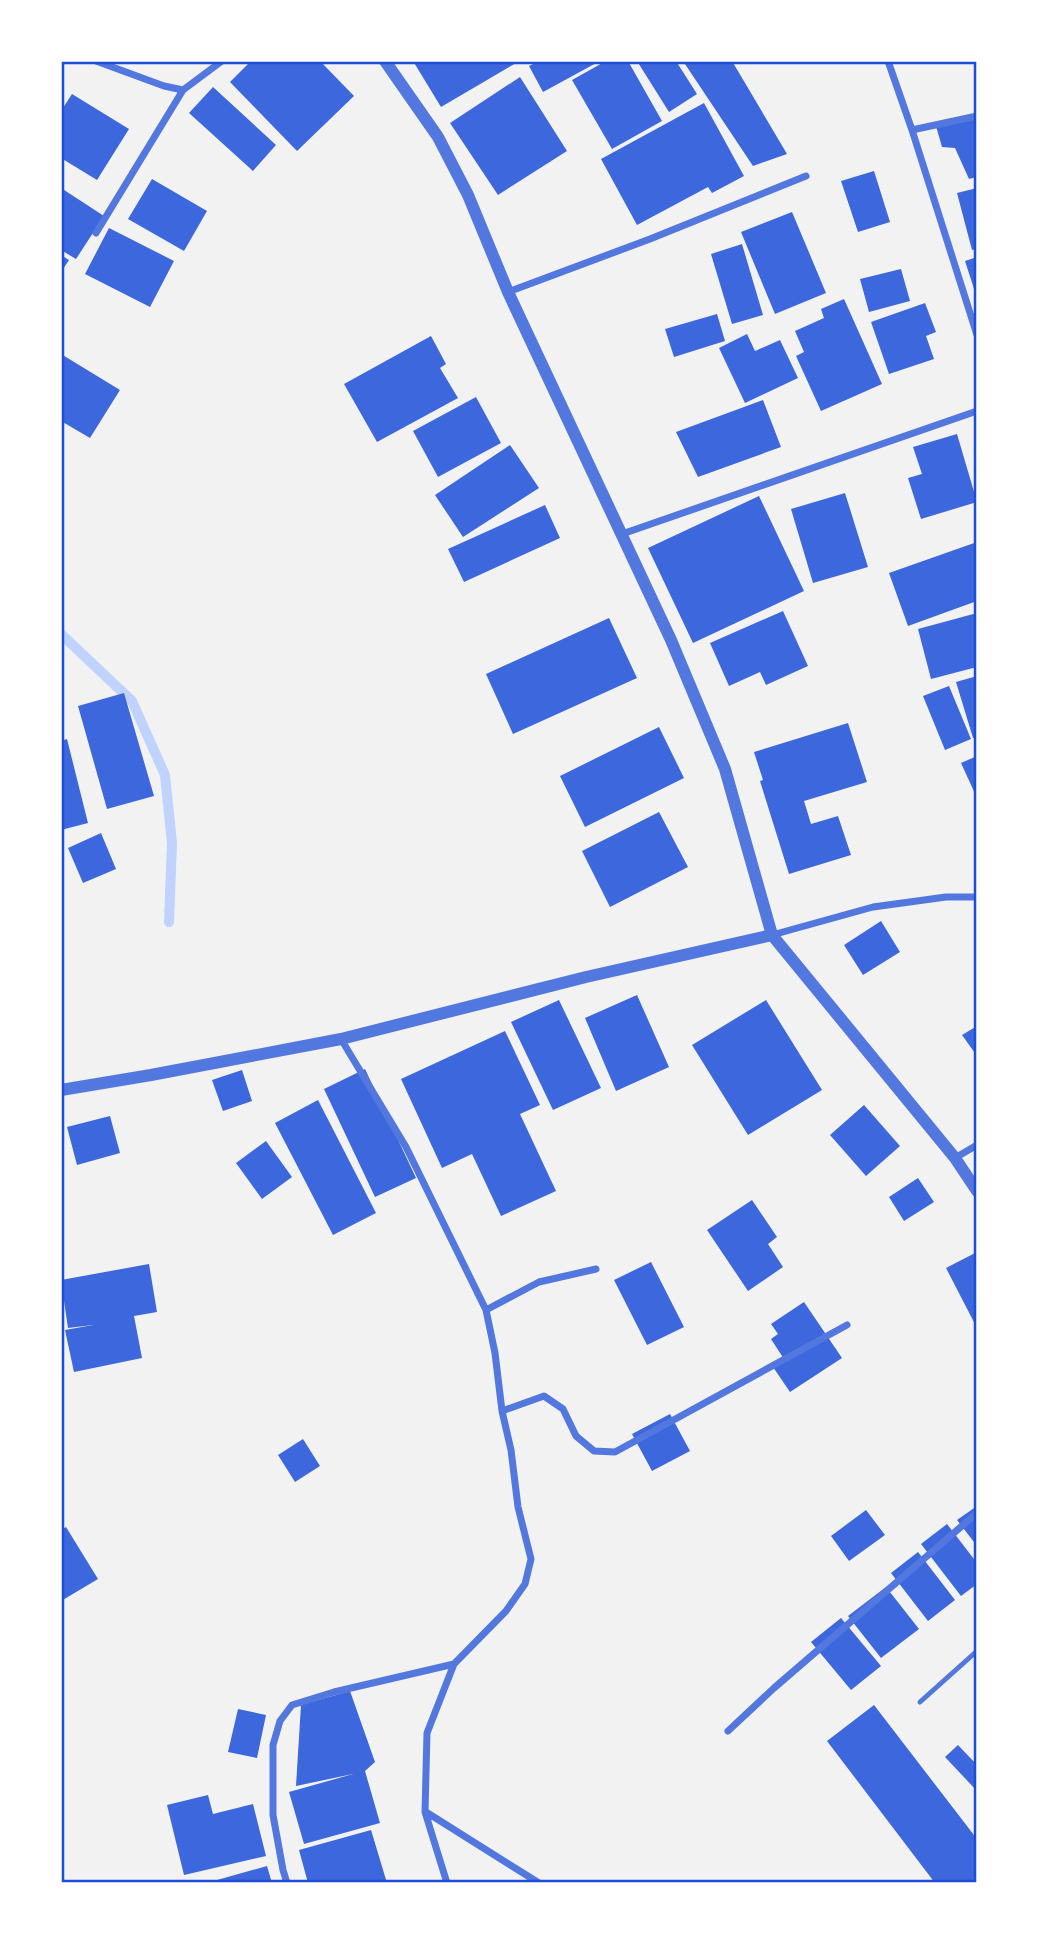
<svg xmlns="http://www.w3.org/2000/svg" width="1038" height="1944" viewBox="0 0 1038 1944" font-family="'PT Sans',sans-serif">
<style>
.lines{fill:none;stroke-linecap:round;stroke-linejoin:round}
.stream{stroke:#bfd3fe;stroke-width:10}
.building{fill:#3d67dc}
.service{stroke:#5277de;stroke-width:5}
.minor{stroke:#5277de;stroke-width:7}
.tertiary{stroke:#5277de;stroke-width:12}
.neatline{fill:none;stroke:#1d4ed8;stroke-width:2.5}
</style>
<rect width="100%" height="100%" fill="#f2f2f2"/>
<g class="lines">
<!-- stream -->
<path class="stream" d="M61 634 132 701 165 775 172 843 169 922"/>
</g>
<!-- building -->
<path class="building" d="M251 61H320L354 96 297 151 230 82Z
M413 61H514L516 63 441 107Z
M539 61H600L543 92 529 66Z
M606 61H628L662 121 612 149 572 80Z
M637 61H676L697 94 669 112Z
M683 61H732L787 154 753 166Z
M520 77 567 151 498 195 450 123Z
M213 87 276 145 253 171 189 113Z
M72 94 129 129 97 180 61 158V111Z
M704 103 744 176 712 193 708 187 637 225 601 159Z
M977 118V177L969 179 955 148 942 147 936 126Z
M874 171 890 222 858 232 841 181Z
M152 179 207 211 184 251 128 219Z
M61 188 104 216 76 259 61 250Z
M977 188V249L972 250 957 193Z
M792 212 826 293 775 314 741 232Z
M109 228 174 261 150 307 85 274Z
M742 244 763 315 732 324 711 254Z
M61 255 69 260 61 272Z
M977 257V295H976L965 261Z
M901 269 910 301 869 312 860 279Z
M844 299 882 384 821 411 796 356 804 352 795 331 824 318 821 309Z
M925 303 936 332 926 336 934 359 889 374 871 322Z
M717 314 725 341 674 357 665 329Z
M747 334 755 351 780 340 798 378 745 403 719 348Z
M431 336 446 364 440 368 458 398 377 442 344 384Z
M61 354 120 390 90 438 61 421Z
M476 397 501 443 438 477 413 431Z
M763 400 781 447 698 477 676 432Z
M957 434 977 502 921 519 908 478 922 474 913 447Z
M510 445 539 488 463 537 435 495Z
M845 493 868 567 813 583 791 509Z
M759 496 804 591 693 643 648 548Z
M545 505 560 538 464 582 448 549Z
M977 542V601L908 626 889 573Z
M783 611 808 666 766 685 760 672 729 686 710 643Z
M977 613V667L931 679 918 629Z
M609 618 637 678 513 734 486 674Z
M977 676V737L973 738 956 682Z
M949 686 971 739 945 750 923 696Z
M124 693 154 796 107 809 78 706Z
M848 723 867 782 804 801 811 824 838 816 851 855 789 874 760 781 763 780 754 752Z
M659 727 684 778 585 827 560 776Z
M67 739 88 823 61 830V741Z
M977 756V798L961 763Z
M659 812 688 867 610 907 582 851Z
M101 833 116 869 83 883 68 848Z
M881 921 900 952 863 975 844 945Z
M637 995 669 1067 616 1091 585 1018Z
M559 1000 601 1088 553 1110 511 1022Z
M766 1000 822 1090 748 1135 692 1045Z
M977 1026V1056L962 1035Z
M505 1031 540 1105 520 1114 556 1191 501 1216 472 1154 442 1168 401 1079Z
M365 1069 416 1178 375 1197 324 1089Z
M242 1070 252 1101 223 1111 212 1080Z
M318 1100 376 1213 333 1235 275 1123Z
M864 1105 900 1146 866 1176 830 1135Z
M110 1116 120 1153 77 1165 67 1127Z
M266 1141 292 1177 262 1199 236 1163Z
M918 1178 934 1202 904 1221 889 1197Z
M752 1200 777 1237 768 1244 783 1267 748 1291 707 1230Z
M977 1252V1328L946 1268Z
M651 1262 684 1327 647 1345 614 1280Z
M149 1264 157 1312 134 1316 142 1358 74 1372 65 1330 93 1325 68 1328 61 1280Z
M804 1302 842 1358 790 1392 773 1367 784 1359 771 1339 778 1334 771 1324Z
M670 1414 690 1451 652 1471 632 1434Z
M303 1439 320 1466 295 1482 278 1455Z
M977 1506V1546L957 1520Z
M866 1510 885 1535 849 1561 831 1536Z
M947 1524 977 1563V1584L961 1596 921 1544Z
M66 1527 98 1579 61 1601V1530Z
M918 1552 955 1600 928 1621 891 1573Z
M886 1587 919 1629 881 1658 848 1616Z
M841 1618 881 1666 851 1690 811 1642Z
M350 1691 375 1762 365 1771 380 1823 304 1844 289 1792 353 1774 296 1786 301 1705Z
M874 1705 977 1839V1883H935L827 1741Z
M238 1709 266 1715 257 1758 228 1752Z
M958 1745 977 1765V1791L945 1757Z
M208 1795 213 1814 253 1804 266 1856 184 1875 167 1805Z
M371 1830 387 1883H308L299 1850Z
M267 1866 272 1883H210V1882Z"/>
<g class="lines">
<!-- service -->
<path class="service" d="M920 1702 977 1651"/>
<!-- minor -->
<path class="minor" d="M96 61 164 86 183 90 222 61
M888 61 912 130 977 335
M912 130 977 116
M96 233 183 90
M508 292 650 239 806 176
M622 534 977 411
M772 935 873 907 946 897H977
M341 1039 406 1147 486 1310 495 1353 502 1411 511 1450 518 1507 531 1559 525 1584 506 1611 454 1664 427 1733 425 1812 447 1883
M955 1158 977 1145
M486 1310 539 1282 596 1269
M502 1411 544 1396 563 1409 576 1436 594 1451 615 1452 847 1325
M728 1731 774 1688 977 1513
M426 1812 539 1883
M287 1883 283 1870 273 1815V1745L280 1721 292 1705 334 1692 454 1664"/>
<!-- tertiary -->
<path class="tertiary" d="M385 61 438 137 468 195 508 292 671 640 725 769 772 935
M61 1090 151 1075 341 1039 586 977 772 935 955 1158 977 1191"/>
</g>
<!-- border -->
<rect width="1038" height="1944" fill="none" stroke="#ffffff" stroke-width="126"/>
<rect x="63" y="63" width="912" height="1818" class="neatline"/>
</svg>
